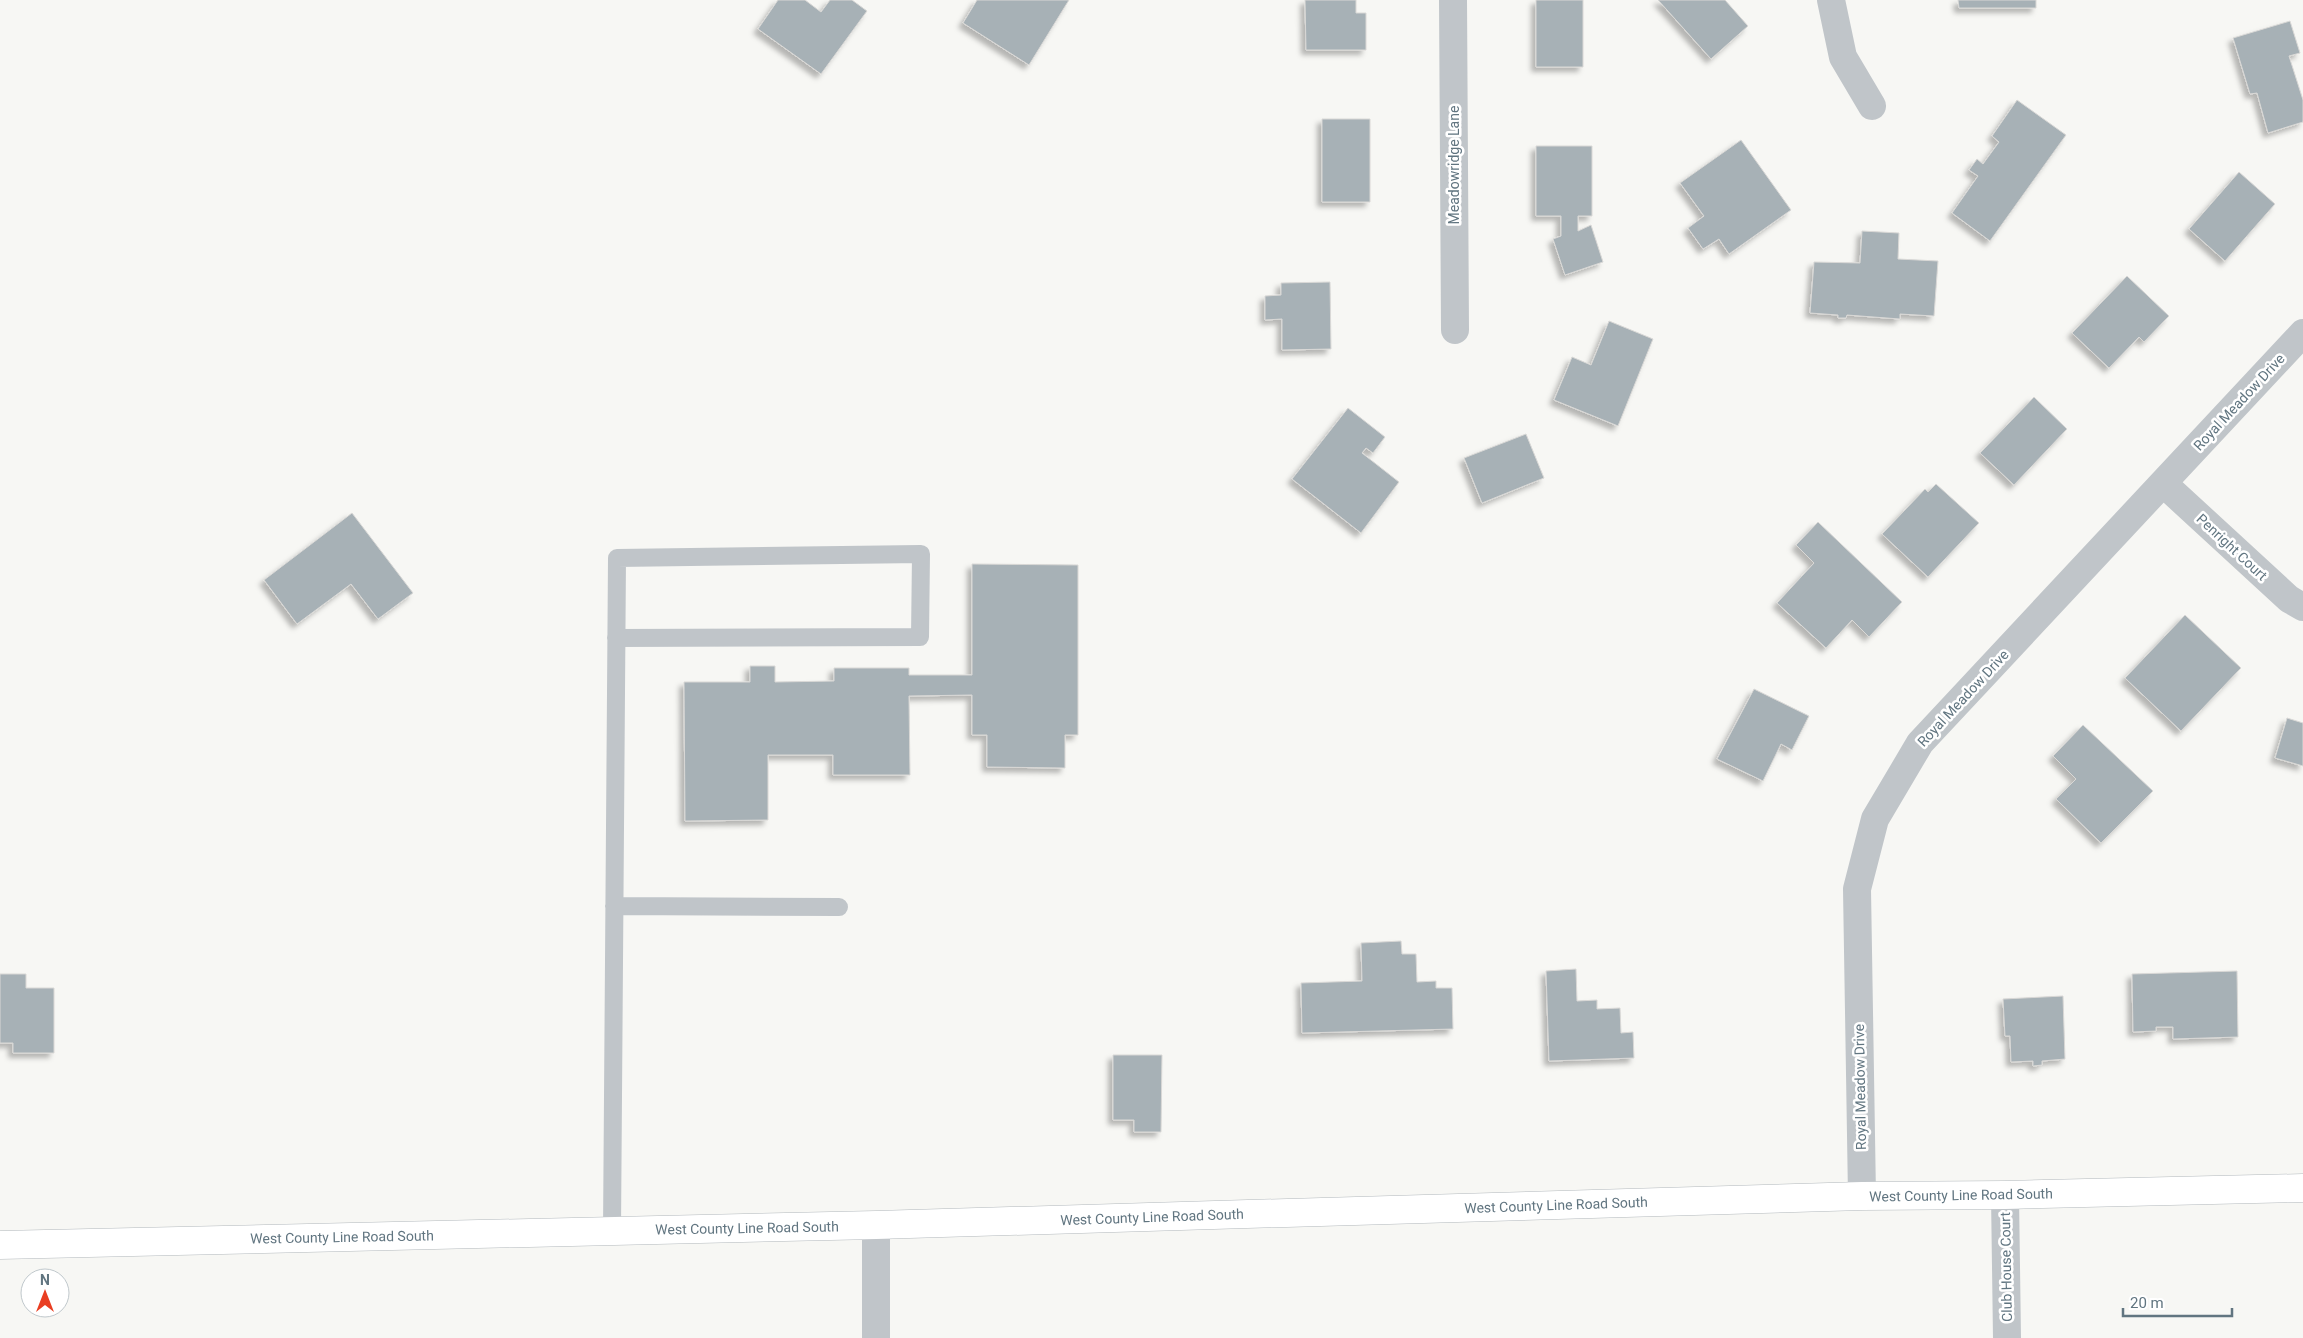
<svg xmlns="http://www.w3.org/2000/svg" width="2303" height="1338" viewBox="0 0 2303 1338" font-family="Roboto,sans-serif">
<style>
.building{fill:#a7b1b6;stroke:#d9d8d6;filter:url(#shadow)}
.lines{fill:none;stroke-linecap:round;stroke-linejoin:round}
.primary-casing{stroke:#b3b9bd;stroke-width:29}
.service{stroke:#c0c5c9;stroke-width:18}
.minor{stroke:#c0c5c9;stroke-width:28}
.primary{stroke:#fff;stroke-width:28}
.labels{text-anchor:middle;stroke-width:5;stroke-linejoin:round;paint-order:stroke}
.street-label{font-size:14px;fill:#617580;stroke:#fff}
</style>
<defs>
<filter id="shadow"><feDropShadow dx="-4.5" dy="4.5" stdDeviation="2.5" flood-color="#0004"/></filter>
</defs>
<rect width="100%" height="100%" fill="#f7f7f4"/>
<!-- building -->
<path class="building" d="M778 0H805L821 12 830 0H852L867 11 821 74 758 29Z
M977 0H1069L1029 65 963 23Z
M1305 0H1356V13H1366V50H1306Z
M1536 0H1583V67H1536Z
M1658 0H1725L1748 26 1711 59Z
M1958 0H2036V8H1959Z
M2290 21 2300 53 2289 56 2303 100V122L2268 133 2257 93 2250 94 2233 38Z
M2017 100 2066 135 1990 241 1952 213 1978 176 1969 170 1977 159 1983 164 1999 142 1992 136Z
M1322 119H1370V202H1322Z
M1741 140 1791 210 1729 254 1719 239 1703 249 1688 228 1704 216 1680 183Z
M1536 146H1592V216H1578V231L1591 225 1603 262 1565 275 1553 239 1561 236V216H1536Z
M2239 172 2275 204 2225 261 2189 229Z
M1862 231 1899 233 1898 259 1938 261 1934 316 1900 314V319L1847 315 1846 318H1838V315L1810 313 1814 262 1860 263Z
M2127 276 2169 316 2144 342 2139 337 2109 368 2072 333Z
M1330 282 1331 349 1282 350V319L1265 320V296L1281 295V283Z
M1609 321 1653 339 1618 426 1554 400 1572 357 1591 365Z
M2034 397 2067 429 2014 485 1980 453Z
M1348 408 1385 437 1373 453 1366 448 1362 453 1399 482 1361 533 1292 479Z
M1526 434 1544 478 1482 503 1464 458Z
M1936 484 1979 523 1928 577 1882 534 1925 489 1928 492Z
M352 513 413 593 378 619 351 584 297 624 264 580Z
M1818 522 1902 602 1869 637 1852 620 1826 648 1777 603 1814 563 1796 545Z
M972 564 1078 565V735H1065V768L987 767V735H972V695L909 696 910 775H833V755H768V820L685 821 684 682H750V666H775V682L834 681V668H909V675H972Z
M2185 615 2241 668 2181 731 2125 678Z
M1754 689 1809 716 1792 750 1781 744 1763 781 1717 759Z
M2287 718 2303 723V766L2275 758Z
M2083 725 2153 791 2101 843 2056 799 2076 779 2053 756Z
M1401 941 1402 954H1416L1417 982 1436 981V988H1452L1453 1029 1302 1033 1301 983 1362 981 1361 943Z
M1576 969 1577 1001 1597 1000V1009L1620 1008 1621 1033 1633 1032 1634 1058 1549 1061 1546 971Z
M2237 971 2238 1037 2173 1039V1027H2156V1031L2133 1032 2132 974Z
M0 974H26V988H54V1053H13V1043H0Z
M2063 996 2065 1059 2042 1061V1065L2033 1066V1061L2011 1062 2010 1036H2005L2003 999Z
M1113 1055H1162L1161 1132H1134V1120H1113Z"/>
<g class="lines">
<!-- primary casing -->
<g class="primary-casing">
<path id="primary" d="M0 1245 876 1225 1862 1196 2005 1195 2303 1188"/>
</g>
<!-- service -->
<path class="service" d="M614 906 839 907
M612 1231 617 558 921 554 920 637 616 638"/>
<!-- minor -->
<path class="minor" d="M1453 0 1455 330
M1831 0 1843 57 1872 106
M2164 484 2289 599 2303 607
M2005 1195 2007 1338
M1862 1196 1857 889 1875 819 1920 743 2303 333
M876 1225V1338"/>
<!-- primary -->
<use href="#primary" class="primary"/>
</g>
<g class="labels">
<!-- street labels -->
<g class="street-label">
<text transform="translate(1454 165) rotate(-90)" y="5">Meadowridge Lane</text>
<text transform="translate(2239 402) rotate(-47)" y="5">Royal Meadow Drive</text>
<text transform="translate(2232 547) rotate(43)" y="5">Penright Court</text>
<text transform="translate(1963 698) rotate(-47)" y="5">Royal Meadow Drive</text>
<text transform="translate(1860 1087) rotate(-91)" y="5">Royal Meadow Drive</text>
<text transform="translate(1961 1195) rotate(-1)" y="5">West County Line Road South</text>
<text transform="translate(1556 1205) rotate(-2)" y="5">West County Line Road South</text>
<text transform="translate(1152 1217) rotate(-2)" y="5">West County Line Road South</text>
<text transform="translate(747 1228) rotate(-1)" y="5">West County Line Road South</text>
<text transform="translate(342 1237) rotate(-1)" y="5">West County Line Road South</text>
<text transform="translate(2006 1267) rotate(-91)" y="5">Club House Court</text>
</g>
</g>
<!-- north arrow -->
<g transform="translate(45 1293)"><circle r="24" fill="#ffffff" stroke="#c0c8cc"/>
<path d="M0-4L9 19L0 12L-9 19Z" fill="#e93e22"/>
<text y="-8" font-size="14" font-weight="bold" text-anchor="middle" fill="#617580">N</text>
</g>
<!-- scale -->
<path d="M2123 1308v8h109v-8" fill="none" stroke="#617580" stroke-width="2.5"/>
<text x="2130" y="1308" font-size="15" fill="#617580" stroke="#ffffff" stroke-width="4" paint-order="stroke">20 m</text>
</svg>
